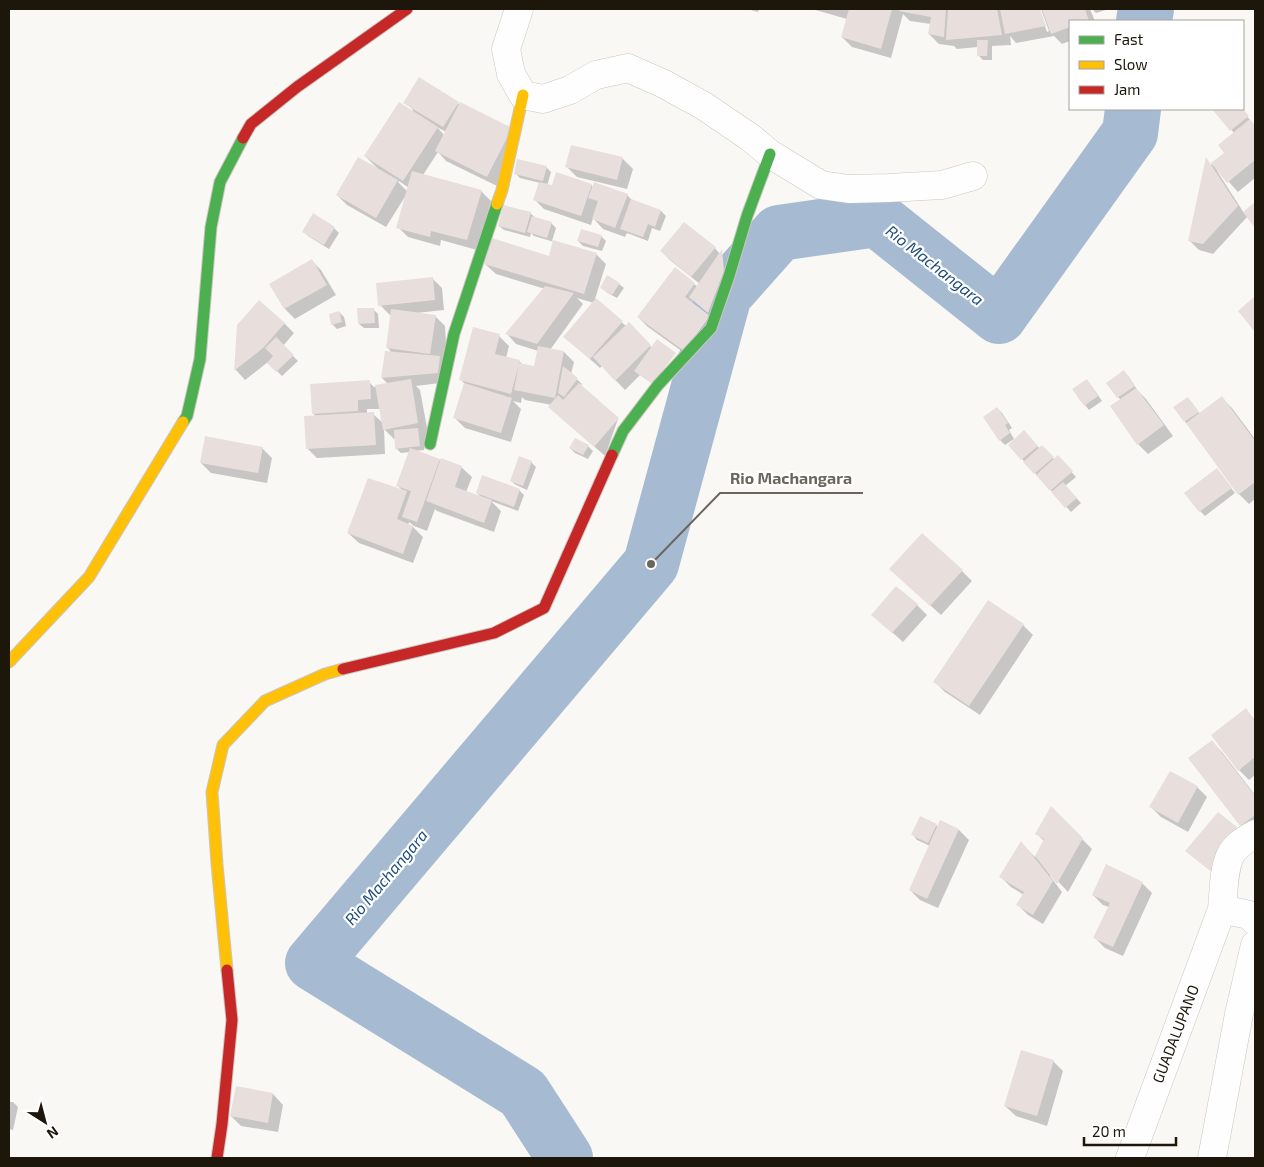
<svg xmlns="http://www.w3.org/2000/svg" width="1264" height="1167" viewBox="0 0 1264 1167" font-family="'Exo 2',sans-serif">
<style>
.shadow{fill:#0003;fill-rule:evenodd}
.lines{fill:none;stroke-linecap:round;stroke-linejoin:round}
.river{stroke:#a6bbd2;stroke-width:56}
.building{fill:#e8dfdc}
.street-casing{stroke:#cbc6c0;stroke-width:29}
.fast-casing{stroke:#cbc6c0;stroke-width:13}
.slow-casing{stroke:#cbc6c0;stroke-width:13}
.jam-casing{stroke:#cbc6c0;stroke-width:13}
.street{stroke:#fefefe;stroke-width:28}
.fast{stroke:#4caf50;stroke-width:11}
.slow{stroke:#ffc107;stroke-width:11}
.jam{stroke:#c62828;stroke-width:11}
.labels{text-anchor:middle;stroke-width:4.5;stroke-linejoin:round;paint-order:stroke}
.street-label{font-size:15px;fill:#1d170b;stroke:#fff}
.water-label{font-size:16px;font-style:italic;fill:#204e7b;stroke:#fff}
.leader{fill:none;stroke:#6a665d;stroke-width:2}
.callout-dot{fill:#6a665d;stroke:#fff;stroke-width:2}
.callout-label{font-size:16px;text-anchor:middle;font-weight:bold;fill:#6a665d;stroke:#fff;stroke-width:4.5;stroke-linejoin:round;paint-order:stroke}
</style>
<rect width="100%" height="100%" fill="#faf8f5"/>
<!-- shadow -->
<path class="shadow" d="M747 9H759L758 12Z
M812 9H1039L1047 32 1049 31 1041 9H1090L1095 21H1070V41L1062 44 1054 36 1016 43 1010 36 1011 45 992 46V60H983L978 55V47L957 49 954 46 939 44 929 34 931 24 910 21 903 14 891 58 852 47 842 37 847 19Z
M1092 9H1109L1096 13Z
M405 102 458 103 460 106 511 129 497 186 446 161 438 152 423 175 481 191 491 201 477 250 441 240 440 246 408 237 398 227 409 188 399 181 398 182 408 192 386 227 347 205 337 195 379 170 365 156 413 110ZM437 127 446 132 444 135Z
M1214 109H1242L1255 127V178L1238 192 1218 170 1217 171 1244 213 1255 204V226L1248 216 1213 254 1199 250 1189 240 1206 160 1211 165 1225 153 1234 133Z
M572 146 623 159 633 169 627 189 577 177 567 167Z
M546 167 551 172 547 186 591 185 593 187 595 182V183L627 195 634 202 661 211 666 216 660 231 652 228 648 241 627 233 625 237 603 229 593 218 591 225 544 209 534 199 540 183 520 178 515 173Z
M530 213 536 218 551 223 556 228 552 241 596 254 606 264 595 299 626 326 629 324 652 348 640 375 625 390 602 366 600 368 565 337 594 303 577 298 583 304 550 350 564 352 574 362 571 374 582 384 580 386 618 419 605 456 560 416 552 405 525 400 522 397 521 403 513 401 521 409 511 442 465 428 455 418 465 384 461 380 499 336 509 346 506 358 519 361 523 365 535 367 538 351 516 344 507 334 545 289 496 274 485 264 550 257 554 242 534 236 531 233 530 237 504 230 499 226Z
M313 215 334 228 339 233 329 249 308 236 303 231Z
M601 236 606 241 602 251 583 246 578 241Z
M715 248 720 254 695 307 694 360 648 327 638 317 694 284 698 287 700 284 671 261 661 251Z
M311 260 321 270 336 295 295 319 285 309 271 284Z
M432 278 442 288 444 310 416 313 435 316 445 326 448 382 416 386 420 390 428 433 424 450 415 451 461 467 472 477 466 492 482 498 477 493 519 490 524 495 518 511 491 501 501 511 494 532 437 511 435 509 427 531 414 526 409 522 408 525 413 527 423 537 413 563 359 543 348 533 403 491 398 486 410 452 401 453 396 448V439H394L384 429 385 454 317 458 307 448 316 417 313 413 369 382 374 387 388 384 382 378 392 353 388 348 392 315H390L380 305ZM367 409H380L383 423 373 414H367Z
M619 284 624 288 617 298 606 292 602 287Z
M373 309 378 314 379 328H364L359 324Z
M339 312 344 317 346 326 337 329 332 324Z
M284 323 294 333 283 346 298 361 282 376 268 362 245 380 236 370 238 326Z
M1124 372 1129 377 1138 391 1146 399 1173 436 1148 454 1138 444 1121 400 1118 397Z
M1091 385 1102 401 1089 410 1085 405Z
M1222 398 1232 408 1255 439V499L1249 504 1239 494 1175 408 1192 403 1200 414Z
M997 408 1002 413 1012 428 1009 430 1014 439 1005 445 1000 440Z
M1028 436 1040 449 1042 447 1055 460 1058 457 1076 477 1065 486 1081 503 1071 512 1009 445Z
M588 446 593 451 588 459 575 453 570 448Z
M262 448 272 458 267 483 211 473 201 463Z
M531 462 536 467 527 490 516 485 511 481Z
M1221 475 1235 493 1205 516 1200 511Z
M962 571 972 581 941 615 901 579Z
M917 605 927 615 903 642 873 615Z
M1023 625 1033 635 980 715 945 692 935 682Z
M1245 710 1255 720V775L1249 780 1239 770Z
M1212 742 1222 752 1255 795V832L1251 835 1241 825 1190 758Z
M1197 787 1207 797 1188 832 1161 817 1151 807Z
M1051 808 1092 849 1068 892 1051 874 1050 876 1062 892 1043 924 1028 915 1018 905 1024 895 1011 887 1001 877 1021 843 1035 857 1044 841 1037 834Z
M941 822 959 830 969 840 938 908 920 900 910 890 930 846 917 840 913 835 936 825 939 828Z
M1142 883 1152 893 1123 956 1105 948 1095 938 1109 907 1103 905 1093 895Z
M1053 1061 1063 1071 1047 1126 1016 1116 1005 1106Z
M237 1088 273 1094 283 1105 278 1132 241 1126 231 1116Z
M9 1102H13L18 1107 13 1130 9 1129Z"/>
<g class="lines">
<!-- river -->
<path class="river" d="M1144 21 1146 9
M565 1158 523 1093 313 963 651 564 724 295 779 233 877 219 999 316 1130 133 1133 109"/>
</g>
<!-- building -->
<path class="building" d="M849 9H892L881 49 841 37Z
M899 9H946L944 37 928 34 931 17 899 11Z
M948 9H997L1002 35 946 40Z
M1000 9H1040L1046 26 1005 34Z
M1042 9H1085L1089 21H1070V27L1051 34Z
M977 40H988L987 56H977Z
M419 77 459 102 443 127 403 103Z
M399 102 438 127 403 181 364 156Z
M460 102 512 128 487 177 435 151Z
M1212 109H1243L1249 116 1230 131Z
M1250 119 1255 126V160L1227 183 1211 163 1224 153 1218 145Z
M571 145 623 157 617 180 565 167Z
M358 157 398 180 376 218 336 195Z
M1206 157 1238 206 1203 244 1188 241Z
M517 159 547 166 543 181 514 174Z
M412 171 482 190 467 240 431 231 430 237 396 228Z
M556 172 592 184 581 216 533 200 539 182 552 185Z
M594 182 628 194 615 228 592 219 598 201 588 198Z
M631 199 661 210 655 227 648 224 643 237 620 229Z
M1255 202V228L1243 212Z
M503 205 531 212 525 233 498 226Z
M313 213 335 227 324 245 302 232Z
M532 216 552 222 547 238 527 232Z
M684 222 716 247 691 277 660 251Z
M581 229 602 235 598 247 577 241Z
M492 238 549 256 553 240 597 253 584 294 484 264Z
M722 249 724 271 708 313 689 297Z
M312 259 327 285 284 309 269 284Z
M675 267 695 283 685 297 710 316 684 351 637 317Z
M607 275 620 283 612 295 600 288Z
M433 277 435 300 378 306 376 283Z
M545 286 574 293 537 344 505 334Z
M1255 296V332L1238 311Z
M596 298 623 321 590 359 563 337Z
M259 300 285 323 263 348 234 371 237 325Z
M357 308H374L375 323 358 324Z
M391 309 436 315 430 354 386 348Z
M339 311 342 322 331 325 329 314Z
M629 322 651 345 615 381 593 357Z
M473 327 500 334 495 354 520 360 511 394 459 380Z
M276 337 294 355 276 372 267 363 273 356 265 348Z
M657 339 676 353 652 384 634 371Z
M538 346 564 351 555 398 514 390 519 363 534 366Z
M385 351 440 356 438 373 381 378Z
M563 366 578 378 564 397 558 393Z
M1124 370 1135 386 1117 398 1106 383Z
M411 379 418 423 383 430 375 385Z
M1087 379 1098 396 1084 406 1072 389Z
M370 380 371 399 358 400V411L312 414 310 384Z
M464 383 512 398 501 433 453 418Z
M579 383 619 418 594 447 548 407 558 395 563 400Z
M1136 388 1164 425 1137 445 1110 406Z
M1222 396 1255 441V482L1238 495 1186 423Z
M1188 397 1199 412 1184 422 1173 407Z
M997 407 1008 423 1005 425 1010 433 999 441 983 417Z
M374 412 376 445 306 449 304 416Z
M418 428 420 446 395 449 394 430Z
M1024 430 1038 446 1021 460 1008 445Z
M205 436 263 447 258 473 200 463Z
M575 438 589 445 583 455 569 448Z
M1042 445 1054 457 1034 474 1023 462Z
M410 448 440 459 417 522 402 517 411 491 396 486Z
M1058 455 1073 471 1050 491 1036 475Z
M519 456 532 461 523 486 510 481Z
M441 458 462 466 455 487 492 500 484 523 426 501Z
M1217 468 1232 488 1199 512 1184 493Z
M482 475 520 489 514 507 476 493Z
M368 478 407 491 397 519 413 526 403 554 347 533Z
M1063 482 1077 498 1065 508 1051 492Z
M922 533 963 570 930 606 889 569Z
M896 586 918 604 892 633 871 615Z
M988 600 1024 624 969 706 933 682Z
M1246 708 1255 721V757L1238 771 1211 735Z
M1212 740 1255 796V815L1240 826 1188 758Z
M1170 771 1198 786 1178 823 1149 807Z
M1051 806 1083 838 1057 884 1035 856 1044 839 1035 834Z
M1218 812 1237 827 1218 877 1185 851Z
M920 816 937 824 928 843 911 835Z
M940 820 959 829 927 899 909 890Z
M1021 841 1053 881 1033 915 1016 905 1024 892 999 877Z
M1106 864 1143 882 1113 947 1093 938 1110 903 1092 895Z
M1021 1050 1054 1060 1037 1116 1004 1106Z
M236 1086 273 1093 268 1123 230 1116Z"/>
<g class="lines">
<!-- street casing -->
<g class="street-casing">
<path id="street" d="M519 9 506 49 511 74 523 95 543 99 570 90 596 75 628 68 664 84 704 106 751 138 770 154 821 185 849 189 888 188 942 185 973 176
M1222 909 1249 915 1255 921
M1130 1158 1222 909C1224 891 1223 870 1231 854 1236 845 1247 839 1255 834
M1212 1158 1239 1014 1255 945"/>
</g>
<!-- fast casing -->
<g class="fast-casing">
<path id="fast" d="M183 422 187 416 200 359 211 227 220 182 243 138
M430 444 454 334 497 204
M612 455 623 431 658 385 711 328 729 276 747 216 770 154"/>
</g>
<!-- slow casing -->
<g class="slow-casing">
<path id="slow" d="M497 204 502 190 523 95
M9 662 89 577 183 422
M227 970 217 864 212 792 223 745 265 701 325 674 343 669"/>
</g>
<!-- jam casing -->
<g class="jam-casing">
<path id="jam" d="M243 138 251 124 297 87 407 9
M343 669 494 633 544 608 612 455
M217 1158 222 1124 232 1020 227 970"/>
</g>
<!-- street -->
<use href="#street" class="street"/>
<!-- fast -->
<use href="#fast" class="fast"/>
<!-- slow -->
<use href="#slow" class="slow"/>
<!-- jam -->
<use href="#jam" class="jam"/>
</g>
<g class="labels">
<!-- street labels -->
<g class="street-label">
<text transform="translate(1176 1034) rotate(-69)" y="5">GUADALUPANO</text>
</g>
<!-- water labels -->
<g class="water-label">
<text transform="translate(935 265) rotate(38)" y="6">Rio Machangara</text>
<text transform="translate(386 877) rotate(-50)" y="6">Rio Machangara</text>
</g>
</g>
<!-- callouts -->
<path class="leader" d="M651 564L720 493H863"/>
<circle class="callout-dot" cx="651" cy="564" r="5"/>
<g class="callout-label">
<text x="791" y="484">Rio Machangara</text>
</g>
<!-- border -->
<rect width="1264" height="1167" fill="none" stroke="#1d170b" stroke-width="20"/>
<!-- legend -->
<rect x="1069" y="20" width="175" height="90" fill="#ffffff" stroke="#a5a29d"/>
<rect x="1079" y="36" width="25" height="8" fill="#4caf50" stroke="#a5a29d"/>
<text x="1114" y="45" font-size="15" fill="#1d170b">Fast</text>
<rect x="1079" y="61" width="25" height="8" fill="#ffc107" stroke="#a5a29d"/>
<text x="1114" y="70" font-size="15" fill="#1d170b">Slow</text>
<rect x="1079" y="86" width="25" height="8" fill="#c62828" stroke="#a5a29d"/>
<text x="1114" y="95" font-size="15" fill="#1d170b">Jam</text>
<!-- north arrow -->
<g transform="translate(45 1122) rotate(144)" stroke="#ffffff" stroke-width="4" paint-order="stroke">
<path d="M0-4L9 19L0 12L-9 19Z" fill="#1d170b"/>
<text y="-8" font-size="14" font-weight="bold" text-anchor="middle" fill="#1d170b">N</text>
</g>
<!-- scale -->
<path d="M1084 1137v8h92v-8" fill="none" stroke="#1d170b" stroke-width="2.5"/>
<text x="1092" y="1137" font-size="15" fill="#1d170b" stroke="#ffffff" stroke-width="4" paint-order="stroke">20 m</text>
</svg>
